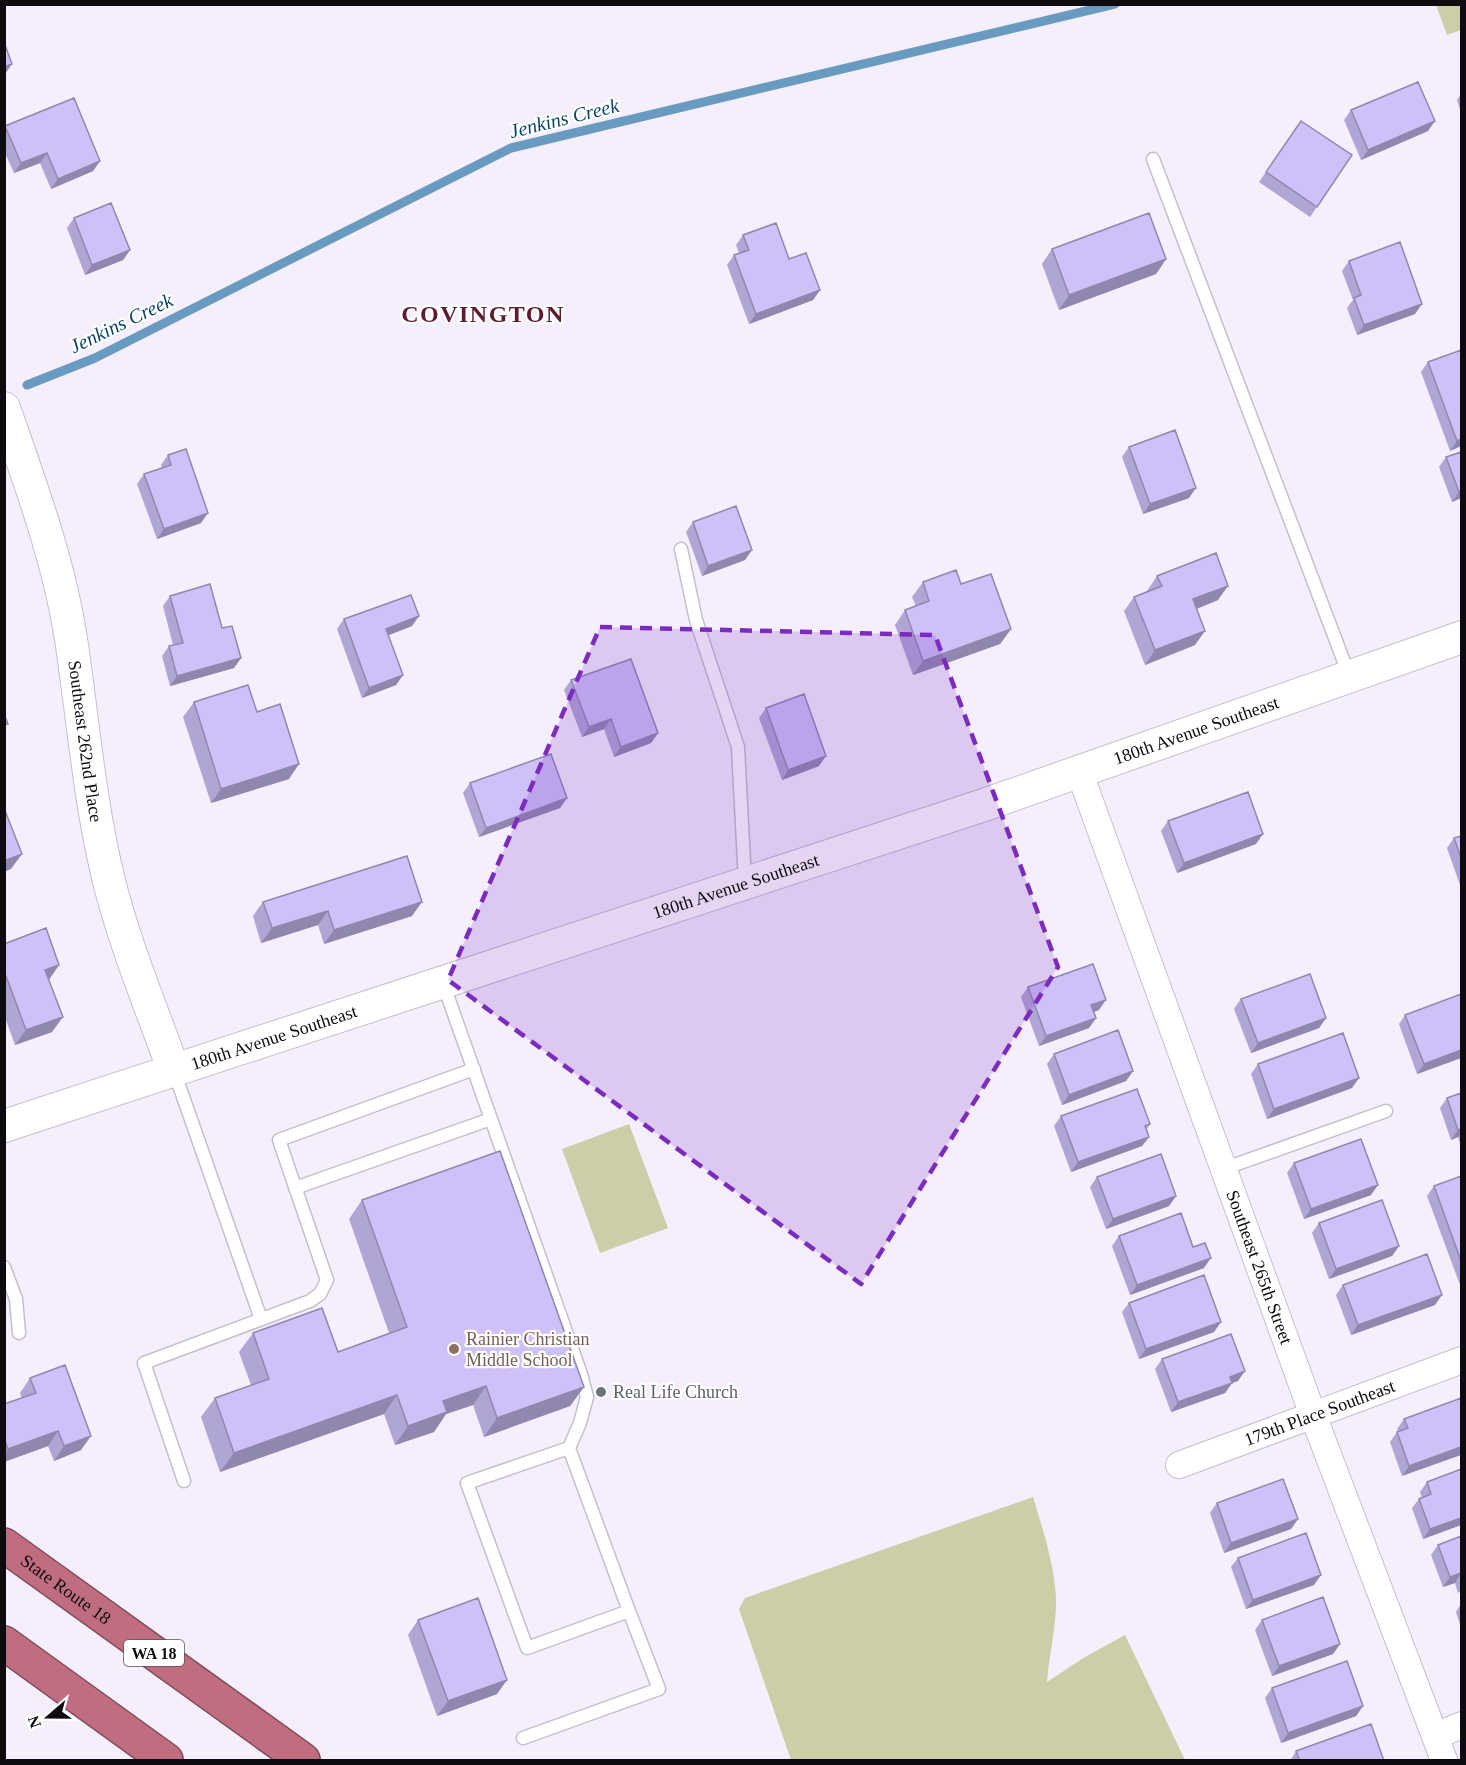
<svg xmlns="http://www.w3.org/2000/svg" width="1466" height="1765" viewBox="0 0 1466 1765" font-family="Georgia,serif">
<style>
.green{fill:#cbcea7}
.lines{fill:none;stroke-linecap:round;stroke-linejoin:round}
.stream{stroke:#699abf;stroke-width:9}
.service-casing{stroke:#c5bfcd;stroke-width:15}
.minor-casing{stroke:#c5bfcd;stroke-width:28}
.tertiary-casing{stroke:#c5bfcd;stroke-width:34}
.motorway-casing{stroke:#814b58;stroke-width:36}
.service{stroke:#fff;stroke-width:12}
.minor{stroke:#fff;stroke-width:26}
.tertiary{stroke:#fff;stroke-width:32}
.motorway{stroke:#c06d7f;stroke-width:33}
.wall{fill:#b0a6d5}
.shaded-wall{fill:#9087ae}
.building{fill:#cdc1f8;stroke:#9087ae;stroke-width:1.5}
.marked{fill:#7b2cbf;fill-opacity:0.2;stroke:#7b2cbf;stroke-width:4.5;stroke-dasharray:12 8;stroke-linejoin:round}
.education-dot{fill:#8d6e63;stroke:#fff;stroke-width:2}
.worship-dot{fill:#6b7280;stroke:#fff;stroke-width:2}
.labels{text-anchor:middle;stroke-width:4.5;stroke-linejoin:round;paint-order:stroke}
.shield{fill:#fff;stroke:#565458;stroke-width:1.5}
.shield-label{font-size:16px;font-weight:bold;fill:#0d0b10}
.street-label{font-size:18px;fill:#0d0b10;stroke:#fff}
.education-label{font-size:18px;fill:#785e54;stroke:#fff;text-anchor:start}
.worship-label{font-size:18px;fill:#5b616d;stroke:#fff;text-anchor:start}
.water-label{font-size:20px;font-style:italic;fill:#09456a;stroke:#fff}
.district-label{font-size:24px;font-weight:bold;letter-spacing:1.5px;fill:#5f1a2c;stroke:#fff}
</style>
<rect width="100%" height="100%" fill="#f5effd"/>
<!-- green -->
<path class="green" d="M1436 5H1461V30L1447 35Z
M629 1124 668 1228 600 1253 562 1149Z
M1033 1497C1043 1530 1057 1572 1056 1607 1055 1632 1049 1657 1047 1682L1085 1657 1125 1635 1185 1760H791L739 1609 745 1598Z"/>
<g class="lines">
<!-- stream -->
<path class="stream" d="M27 385 95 358 511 148 1115 4"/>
<!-- service casing -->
<g class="service-casing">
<path id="service" d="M1153 159 1349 675
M681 549 696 620 738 747 745 882
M443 983 581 1374 587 1397 580 1423 569 1448
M174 1071 261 1319
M1223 1169 1386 1111
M295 1188 491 1119
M4 1267 16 1299 19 1333
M569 1448 629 1611 527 1648 467 1483Z
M184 1481 144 1363 310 1301 320 1294 327 1280 279 1140 474 1069
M523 1738 659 1689 629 1611"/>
</g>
<!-- minor casing -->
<g class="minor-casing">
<g id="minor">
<path id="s1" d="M1079 771 1313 1415 1444 1760"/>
<path id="s2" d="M1179 1465 1462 1360"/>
<path d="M1435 1736 1462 1725"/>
</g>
</g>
<!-- tertiary casing -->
<g class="tertiary-casing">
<g id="tertiary">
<path id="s3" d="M4 408C30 483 59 560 71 639 83 719 89 798 108 877 124 943 151 1007 174 1071"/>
<path id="s4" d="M4 1126 984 805 1462 637"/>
</g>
</g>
<!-- motorway casing -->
<g class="motorway-casing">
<g id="motorway">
<path id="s5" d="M4 1545 303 1760"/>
<path d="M4 1643 166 1760"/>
</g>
</g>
<!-- service -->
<use href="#service" class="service"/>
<!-- minor -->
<use href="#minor" class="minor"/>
<!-- tertiary -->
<use href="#tertiary" class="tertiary"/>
<!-- motorway -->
<use href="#motorway" class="motorway"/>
</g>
<!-- wall -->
<path class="wall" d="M1461 94V113L1457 100Z
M1351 110 1428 131 1361 160 1344 120Z
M1301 121 1352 155 1310 217 1259 182Z
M5 126 100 161 93 171 51 189 40 163 14 173 4 151V128Z
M74 218 130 250 123 260 85 275 67 228Z
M743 235 789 259 820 290 813 300 749 324 727 265 734 255 739 253 736 245Z
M1052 249 1166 259 1156 274 1059 310 1042 264Z
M1349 261 1415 314 1357 335 1347 308 1353 300 1342 271Z
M1461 350V446L1450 451 1421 372 1428 362Z
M1129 447 1189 498 1143 514 1122 457Z
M1461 452V498L1452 502 1439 467 1446 457Z
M168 455 201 523 157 539 137 484 144 474 162 468 161 465Z
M693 522 745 560 702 576 686 532Z
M1157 576 1218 600 1197 609 1195 645 1145 665 1124 611 1134 597 1147 592V591Z
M923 582 961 584 1011 629 1000 644 913 675 895 625 905 610 916 606 912 597Z
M170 596 222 628 241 658 234 668 170 686 162 656 169 646 173 645 163 606Z
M344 619 412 626 388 635 403 675 396 685 362 698 337 629Z
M571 680 658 733 651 743 614 757 604 729 582 737 564 690Z
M194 702 257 712 289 779 211 803 183 717Z
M766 708 819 766 782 780 759 718Z
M470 783 567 798 560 808 479 837 463 793Z
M1168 821 1256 844 1177 873 1161 831Z
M1461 836V888L1447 848 1454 838Z
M263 902 412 916 324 944 318 925 261 943 253 916Z
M4 944 59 965 49 980 52 1032 15 1045 4 1015Z
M1028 987 1099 1010 1094 1012 1096 1018 1089 1028 1039 1046 1021 997Z
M1461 994V1058L1417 1074 1399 1024 1405 1015Z
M1241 999 1326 1018 1319 1028 1251 1053 1234 1009Z
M1054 1054 1133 1071 1126 1081 1062 1105 1047 1064Z
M1258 1064 1352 1088 1267 1119 1251 1074Z
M1461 1093V1146L1458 1137 1451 1140 1440 1108 1447 1098Z
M1061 1116 1150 1124 1147 1129 1149 1137 1142 1146 1071 1172 1054 1126Z
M1294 1163 1371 1195 1304 1219 1287 1173Z
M1461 1176V1284L1460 1285 1427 1196 1434 1186Z
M1097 1177 1176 1196 1169 1206 1106 1229 1090 1187Z
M362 1200 584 1387 570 1406 484 1437 473 1405 446 1414 434 1432 395 1445 384 1414 220 1472 201 1417 215 1398 251 1385 239 1352 253 1333 338 1352 389 1333 349 1219Z
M1319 1223 1399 1246 1392 1256 1329 1279 1312 1233Z
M1119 1236 1193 1247 1204 1268 1130 1295 1112 1246Z
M1343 1285 1435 1305 1351 1335 1336 1295Z
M1129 1303 1214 1332 1139 1359 1122 1312Z
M1162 1359 1238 1381 1232 1383 1225 1393 1171 1412 1155 1369Z
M30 1378 81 1450 54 1461 48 1446 4 1462V1404L22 1398 20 1393Z
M1461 1398 1402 1476 1390 1442 1397 1432H1398L1397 1429 1404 1419Z
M1427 1482 1461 1525 1423 1539 1412 1508 1419 1499 1422 1498 1420 1492Z
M1217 1503 1298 1519 1291 1529 1224 1553 1210 1513Z
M1461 1536V1591L1458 1593 1455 1583 1443 1587 1431 1555 1438 1545Z
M1238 1558 1314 1585 1246 1609 1231 1567Z
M1461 1604V1628L1456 1612Z
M418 1620 497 1694 437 1716 408 1635Z
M1262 1620 1340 1644 1333 1654 1272 1676 1255 1630Z
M1272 1688 1363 1706 1356 1716 1281 1743 1265 1698Z
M1296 1751 1384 1761H1290Z"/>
<!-- shaded-wall -->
<path class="shaded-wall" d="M12 64 5 74H4V67Z
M1435 121 1428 131 1361 160 1368 150Z
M47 153 40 163 14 173 21 163Z
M100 161 93 171 51 189 58 179Z
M130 250 123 260 85 275 92 265Z
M1166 259 1156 274 1059 310 1069 295Z
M820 290 813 300 749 324 756 314Z
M1422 304 1415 314 1357 335 1364 325Z
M1461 439V446L1450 451 1457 441Z
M1196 488 1189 498 1143 514 1150 504Z
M1461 491V498L1452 502 1459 492Z
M208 513 201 523 157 539 164 529Z
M752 550 745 560 702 576 708 566Z
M1228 586 1218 600 1183 614 1193 599Z
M419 616 412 626 379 639 386 629Z
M1011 629 1000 644 913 675 923 661Z
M1205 631 1195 645 1145 665 1155 650Z
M241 658 234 668 170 686 177 676Z
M403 675 396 685 362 698 369 688Z
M611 719 604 729 582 737 589 727Z
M658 733 651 743 614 757 621 747Z
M826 756 819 766 782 780 788 770Z
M299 764 289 779 211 803 221 789Z
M567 798 560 808 479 837 486 828Z
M1263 834 1256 844 1177 873 1184 863Z
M22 854 11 869 4 872V861Z
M422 902 412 916 324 944 334 930Z
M328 911 318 925 261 943 272 928Z
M59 965 49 979 35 985 45 970Z
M1106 1000 1099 1010 1084 1015 1091 1005Z
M63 1017 52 1032 15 1045 26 1030Z
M1096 1018 1089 1028 1039 1046 1046 1036Z
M1326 1018 1319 1028 1251 1053 1258 1043Z
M1461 1050V1058L1417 1074 1424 1064Z
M1133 1071 1126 1081 1062 1105 1069 1095Z
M1359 1078 1352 1088 1267 1119 1274 1109Z
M1461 1129V1133L1458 1137 1451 1140 1458 1130Z
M1149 1137 1142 1146 1071 1172 1078 1162Z
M1378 1185 1371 1195 1304 1219 1311 1209Z
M1176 1196 1169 1206 1106 1229 1113 1219Z
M1399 1246 1392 1256 1329 1279 1336 1269Z
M1211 1258 1204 1268 1130 1295 1137 1285Z
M1442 1295 1435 1305 1351 1335 1358 1325Z
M1221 1322 1214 1332 1139 1359 1146 1349Z
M1245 1371 1238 1381 1232 1383 1225 1393 1171 1412 1178 1402 1230 1377Z
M486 1386 473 1405 446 1414 434 1432 395 1445 408 1426 443 1401Z
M584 1387 570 1406 484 1437 497 1418Z
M397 1395 384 1414 220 1472 234 1453Z
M58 1431 48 1446 4 1462V1455L8 1449Z
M91 1436 81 1450 54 1461 64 1446Z
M1461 1447V1455L1402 1476 1409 1466Z
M1461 1518V1525L1423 1539 1430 1529Z
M1298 1519 1291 1529 1224 1553 1231 1543Z
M1461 1573 1455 1583 1443 1587 1450 1577Z
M1321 1575 1314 1585 1246 1609 1253 1600Z
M1340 1644 1333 1654 1272 1676 1279 1666Z
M507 1680 497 1694 437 1716 448 1701Z
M1363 1706 1356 1716 1281 1743 1288 1733Z"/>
<!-- building -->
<path class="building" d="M4 42 12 64 4 67Z
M1418 82 1435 121 1368 150 1351 110Z
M74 98 100 161 58 179 47 153 21 163 5 126Z
M1301 121 1352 155 1317 207 1266 172Z
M111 203 130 250 92 265 74 218Z
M1149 213 1166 259 1069 295 1052 249Z
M776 223 789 259 806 253 820 290 756 314 734 255 749 250 743 235Z
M1400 242 1422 304 1364 325 1354 298 1361 295 1349 261Z
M1461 350V439L1457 441 1428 362Z
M1175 430 1196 488 1150 504 1129 447Z
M186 449 208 513 164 529 144 474 171 465 168 455Z
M1461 452V491L1459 492 1446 457Z
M736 506 752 550 708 566 693 522Z
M1216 553 1228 586 1193 599 1205 631 1155 650 1134 597 1162 586 1157 576Z
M956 570 961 584 991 574 1011 629 923 661 905 610 929 601 923 582Z
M210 584 222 628 232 626 241 658 177 676 169 646 183 643 170 596Z
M411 595 419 616 386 629 403 675 369 688 344 619Z
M631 659 658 733 621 747 611 719 589 727 571 680Z
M248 685 257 712 280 704 299 764 221 789 194 702Z
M804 694 826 756 788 770 766 708Z
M4 714 8 724 4 725Z
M551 754 567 798 486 828 470 783Z
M1248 792 1263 834 1184 863 1168 821Z
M4 808 22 854 4 861Z
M1461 836V858L1454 838Z
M407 856 422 902 334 930 328 911 272 928 263 902Z
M46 928 59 965 45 970 63 1017 26 1030 6 976H4V944Z
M1093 964 1106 1000 1091 1005 1096 1018 1046 1036 1028 987Z
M1310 974 1326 1018 1258 1043 1241 999Z
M1461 994V1050L1424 1064 1405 1015Z
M1118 1030 1133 1071 1069 1095 1054 1054Z
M1343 1033 1359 1078 1274 1109 1258 1064Z
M1137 1089 1150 1124 1145 1126 1149 1137 1078 1162 1061 1116Z
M1461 1093V1129L1458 1130 1447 1098Z
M1361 1139 1378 1185 1311 1209 1294 1163Z
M500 1151 584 1387 497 1418 486 1386 443 1401 447 1412 408 1426 397 1395 234 1453 215 1398 269 1379 253 1333 322 1308 338 1352 407 1327 362 1200Z
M1161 1154 1176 1196 1113 1219 1097 1177Z
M1461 1176V1261L1434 1186Z
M1382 1200 1399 1246 1336 1269 1319 1223Z
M1181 1213 1193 1247 1205 1243 1211 1258 1137 1285 1119 1236Z
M1427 1254 1442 1295 1358 1325 1343 1285Z
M1204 1275 1221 1322 1146 1349 1129 1303Z
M1231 1334 1245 1371 1230 1377 1232 1383 1178 1402 1162 1359Z
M65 1365 91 1436 64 1446 58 1431 8 1449 4 1438V1404L36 1393 30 1378Z
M1461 1398V1447L1409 1466 1397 1432 1408 1428 1404 1419Z
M1461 1469V1518L1430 1529 1419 1499 1431 1494 1427 1482Z
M1283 1479 1298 1519 1231 1543 1217 1503Z
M1306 1533 1321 1575 1253 1600 1238 1558Z
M1461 1536V1573L1450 1577 1438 1545Z
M1323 1597 1340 1644 1279 1666 1262 1620Z
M478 1598 507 1680 448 1701 418 1620Z
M1347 1661 1363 1706 1288 1733 1272 1688Z
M1371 1724 1384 1761H1300L1296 1751Z"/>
<!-- marked area -->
<path class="marked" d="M600 627 935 635 1058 967 861 1284 448 980Z"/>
<!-- markers -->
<circle class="education-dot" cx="454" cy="1349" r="6"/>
<circle class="worship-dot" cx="601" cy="1392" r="6"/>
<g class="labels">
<!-- shield labels -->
<rect class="shield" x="124" y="1640" width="60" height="26" rx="4.5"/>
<g class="shield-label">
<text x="154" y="1659">WA 18</text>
</g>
<!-- street labels -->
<g class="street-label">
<text dy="6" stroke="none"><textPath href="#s4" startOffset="1256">180th Avenue Southeast</textPath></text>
<text dy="6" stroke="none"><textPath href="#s3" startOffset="344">Southeast 262nd Place</textPath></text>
<text dy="6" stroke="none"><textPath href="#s4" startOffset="770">180th Avenue Southeast</textPath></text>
<text dy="6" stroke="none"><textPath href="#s4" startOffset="284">180th Avenue Southeast</textPath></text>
<text dy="6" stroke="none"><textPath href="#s1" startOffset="528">Southeast 265th Street</textPath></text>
<text dy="6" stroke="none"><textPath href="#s2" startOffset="150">179th Place Southeast</textPath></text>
<text dy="6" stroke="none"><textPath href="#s5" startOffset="76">State Route 18</textPath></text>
</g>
<!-- education labels -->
<g class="education-label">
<text x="466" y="1345">Rainier Christian<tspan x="466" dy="21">Middle School</tspan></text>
</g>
<!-- worship labels -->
<g class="worship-label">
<text x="613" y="1398">Real Life Church</text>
</g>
<!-- water labels -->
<g class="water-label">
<text transform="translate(564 118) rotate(-14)" y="7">Jenkins Creek</text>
<text transform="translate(121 323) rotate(-26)" y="7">Jenkins Creek</text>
</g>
<!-- district labels -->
<g class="district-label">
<text x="483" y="322">COVINGTON</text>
</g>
</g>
<!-- border -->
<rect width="1466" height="1765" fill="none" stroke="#0d0b10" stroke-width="12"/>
<!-- north arrow -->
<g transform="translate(48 1717) rotate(250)" stroke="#ffffff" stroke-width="4.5" paint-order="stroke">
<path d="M0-4.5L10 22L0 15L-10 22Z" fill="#0d0b10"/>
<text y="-9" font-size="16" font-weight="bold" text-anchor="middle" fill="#0d0b10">N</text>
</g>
</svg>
